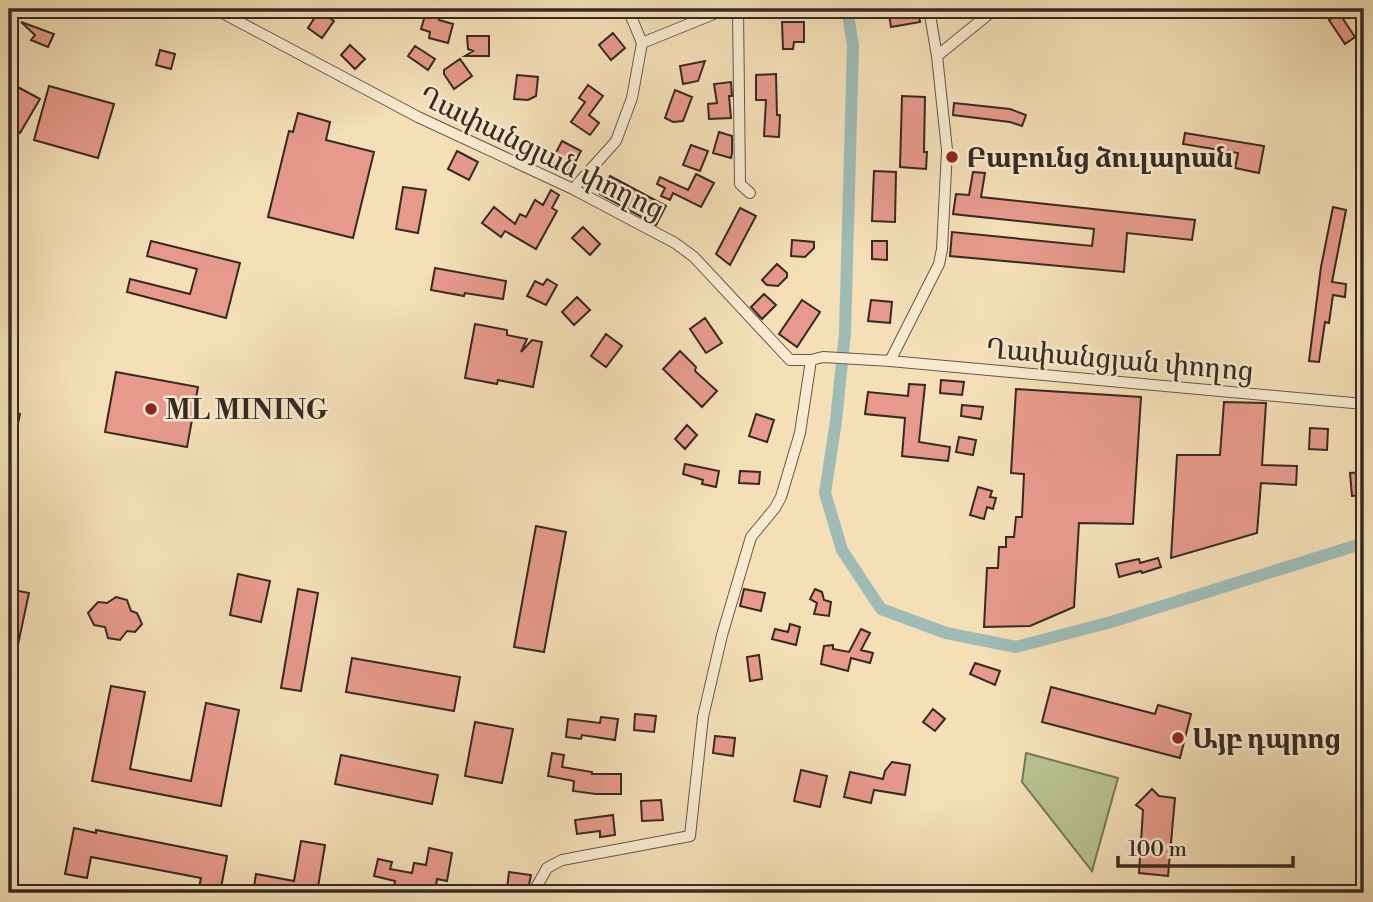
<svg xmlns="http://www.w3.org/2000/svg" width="1373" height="902" viewBox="0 0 1373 902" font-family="'Libre Bodoni','Noto Serif Armenian',serif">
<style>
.green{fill:#b8c291;stroke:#767659;stroke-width:2}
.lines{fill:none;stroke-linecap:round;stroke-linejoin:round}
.canal{stroke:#9ebbb6;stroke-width:12}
.building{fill:#e79a8c;stroke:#352a21;stroke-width:2}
.minor-casing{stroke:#655746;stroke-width:12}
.minor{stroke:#f8ead0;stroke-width:10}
.poi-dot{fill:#8f2418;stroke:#f8ead0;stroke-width:2.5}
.labels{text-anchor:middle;stroke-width:5;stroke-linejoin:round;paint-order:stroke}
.street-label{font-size:28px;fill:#352a21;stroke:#f8ead0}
.poi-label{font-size:28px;font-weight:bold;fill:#352a21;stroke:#f8ead0;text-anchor:start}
</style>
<rect width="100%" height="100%" fill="#f4dfb7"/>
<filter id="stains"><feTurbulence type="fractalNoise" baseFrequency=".00286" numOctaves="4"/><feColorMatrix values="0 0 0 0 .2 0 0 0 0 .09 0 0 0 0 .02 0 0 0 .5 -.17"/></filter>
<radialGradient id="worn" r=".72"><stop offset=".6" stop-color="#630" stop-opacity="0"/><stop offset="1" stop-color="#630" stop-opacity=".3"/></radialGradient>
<!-- green -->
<path class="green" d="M1026 753 1118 778 1092 871 1022 782Z"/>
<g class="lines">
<!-- canal -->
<path class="canal" d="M847 9 853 45 845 333 836 421 825 493 842 550 881 609 946 633 1016 647 1111 622 1364 543"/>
</g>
<!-- building -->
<path class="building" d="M888 9H918L920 22 891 27Z
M319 11 334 21 322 38 308 28Z
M426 12 440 16 439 20 453 24 448 43 429 38 430 32 421 29Z
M1339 13 1355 37 1345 44 1329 20Z
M21 22 54 34 48 47 31 40 35 35Z
M782 22H804V42H794L793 49H783Z
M613 33 625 48 611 60 599 45Z
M467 36H489V56H465L473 51 468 49Z
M350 45 365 59 355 69 341 55Z
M415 46 435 59 428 70 408 56Z
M160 50 175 54 171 69 156 65Z
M460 59 472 76 454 89 444 74V70Z
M705 61 698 81 683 84 680 66Z
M776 74 777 115H780L779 137 764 136 766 100H756V75Z
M517 75 538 77 536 96 528 100 514 99Z
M731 82 732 96H729L731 118 709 119 708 104 717 103 714 84Z
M14 85 40 99 20 133 16 130 9 142V96Z
M588 85 603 96 589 115 599 123 590 135 571 122 585 102 579 98Z
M49 86 114 104 98 158 34 140Z
M675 90 692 97 683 121 673 122 665 118Z
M902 96 925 97 924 152H927L926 169 900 167Z
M954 103 1010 109 1026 115 1022 126 1010 122 953 115Z
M298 113 330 122 326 140 374 152 353 238 268 217 289 131 293 132Z
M719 132 732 136V153L731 158 713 153Z
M1185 133 1264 146 1259 173 1235 168 1238 153 1183 144Z
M562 141 581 151 569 174 550 164Z
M691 145 708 151 700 171 683 165Z
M457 151 478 162 469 180 448 169Z
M874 171 896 172 895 222 872 221Z
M973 172 985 173 981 197 1195 220 1192 240 1127 233 1124 272 950 256 952 232 1092 246 1094 229 953 214 956 194 969 195Z
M696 174 714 183 701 207 673 193 670 200 661 196 665 188 657 184 660 177 688 190Z
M610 176 666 206 656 225 600 194Z
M403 187 426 190 418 233 396 229Z
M551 190 559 195 552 208 557 211 536 249 505 231 501 237 482 223 494 207 515 224 520 214 526 217 535 200 543 205Z
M1333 207 1346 210 1332 282 1346 284 1345 297 1333 295 1329 323 1325 322 1319 362 1309 361 1321 267Z
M740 208 756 216 730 265 716 254Z
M583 227 600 244 590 255 572 238Z
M792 240 814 242V248L805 257 791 256Z
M151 241 240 263 226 318 127 292 130 279 190 294 197 269 147 256Z
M872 241H887V260L872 259Z
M777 264 787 273V277L778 286 767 285 762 280Z
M435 268 506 281 503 299 465 293 464 296 431 290Z
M547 279 557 285 546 305 527 296 535 281 543 285Z
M764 294 776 305 762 319 751 307Z
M577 297 590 310 574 325 562 312Z
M802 300 820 312 797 347 779 334Z
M871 300 892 302 890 323 868 321Z
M705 318 722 343 706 353 690 329Z
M475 324 507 330V335L527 339 521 352 532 340 542 342 533 387 498 380 497 384 465 378Z
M606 334 622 346 606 367 591 356Z
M680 351 696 367 695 371 717 391 702 407 663 369Z
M116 372 198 387 187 447 105 432Z
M941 380 964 382 962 395 940 393Z
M909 384 925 385 919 442 950 447 948 461 902 456 905 418 865 414 868 392 908 396Z
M1016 389 1141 397 1133 524 1079 523 1074 607 1030 626 984 627 987 568H998L999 547H1006V537H1014L1016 517H1022L1024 474 1011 473Z
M1224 402 1266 403 1262 465 1297 466 1296 485 1261 483 1257 533 1171 558 1177 455H1220Z
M962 405 983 407 981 419 961 416Z
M9 412 20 414 13 447 9 446Z
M756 414 774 420 767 442 749 436Z
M687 425 697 435 685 449 675 439Z
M1310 428 1328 429 1327 450 1309 449Z
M959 437 976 440 973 455 956 452Z
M685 464 719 471 716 487 702 484 703 480 683 474Z
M740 471 760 472 759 484 739 483Z
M1364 472V495L1352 496 1350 473Z
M978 487 992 491 990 497 996 498 993 509 987 507 984 519 970 515Z
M536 526 566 532 544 652 514 647Z
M1158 558 1161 567 1142 573 1141 571 1119 577 1116 564 1139 559 1140 563Z
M238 574 270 581 261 622 230 615Z
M9 589 29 593 13 668H9Z
M298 589 318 593 301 691 281 688Z
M744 589 765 593 761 611 740 606Z
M815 589 822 592 824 600 831 602 829 616 814 614 817 603 810 599Z
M116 597 127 600 131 611 137 613 142 624 135 632 127 631 120 640 108 638 105 627 94 625 88 613 98 602 107 603Z
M790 624 800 627 796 645 772 639 775 629 788 632Z
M861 629 870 633 861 650 873 653 870 663 851 658 848 671 821 664 824 646 833 645V649L849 652Z
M759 655 762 679 750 681 747 657Z
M352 658 460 677 454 711 346 692Z
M975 663 1000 671 995 685 970 674Z
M111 686 145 692 130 769 191 781 206 703 239 710 221 806 92 781Z
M1051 687 1155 714 1158 705 1191 714 1180 758 1042 722Z
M933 709 945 719 935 731 923 722Z
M635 714 656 716 654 732 634 730Z
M601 717 618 719 615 740 582 735 581 739 566 737 568 719 600 723Z
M475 722 513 729 502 783 465 776Z
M715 736 735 738 733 756 713 753Z
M552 753 564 755 562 767 592 772V774H621V794H596L573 791 574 781 548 776Z
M341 755 438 775 432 804 335 784Z
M892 762 910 765 905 795 874 790 871 803 844 797 850 772 883 779 885 771Z
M801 770 827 776 820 807 794 801Z
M1152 789 1159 796 1175 798 1168 876 1139 873 1143 810 1136 805Z
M661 800 663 820 642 821 641 801Z
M613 815 615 835 600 837V831L577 834 575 820Z
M74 828 96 833V830L227 856 220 893H198L201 878 91 857 87 878 65 874Z
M301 841 325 845 317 893H253L256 874 294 881Z
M429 848 452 853 447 881 437 879 435 893 417 891V893H393L395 881 374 876 378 859 392 862 390 869 412 873 414 863 426 865Z
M509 872 531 875 529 885 526 892 507 889Z"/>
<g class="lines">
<!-- minor casing -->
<g class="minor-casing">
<path id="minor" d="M215 9 418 117 573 189 675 243 694 257 790 360H811L823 357 890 361 1364 404
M738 9 740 184 750 193
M642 43 726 9
M937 56 995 9
M573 189 616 141 632 98 642 43 628 9
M890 361 939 264 942 249 947 150 937 56 929 9
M533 893 547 868 562 860 690 836 703 717 722 635 751 537 775 508 781 497 800 433 811 360"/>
</g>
<!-- minor -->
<use href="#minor" class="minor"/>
</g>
<!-- markers -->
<g class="poi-dot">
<circle cx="952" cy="157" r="7"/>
<circle cx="151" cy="409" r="7"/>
<circle cx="1178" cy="738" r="7"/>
</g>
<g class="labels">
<!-- street labels -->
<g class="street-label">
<text transform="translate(542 152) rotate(26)" y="10">Ղափանցյան փողոց</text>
<text transform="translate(1120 359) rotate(5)" y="10">Ղափանցյան փողոց</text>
</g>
<!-- poi labels -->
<g class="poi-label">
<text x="966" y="167">Բաբունց ձուլարան</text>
<text x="165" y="419">ML MINING</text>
<text x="1192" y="748">Այբ դպրոց</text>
</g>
</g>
<!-- margin -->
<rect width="1373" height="902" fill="none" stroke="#f4dfb7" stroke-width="35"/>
<rect x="10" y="10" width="1352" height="881" fill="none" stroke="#352a21" stroke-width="3.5"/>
<rect x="18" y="18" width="1338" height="867" fill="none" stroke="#352a21" stroke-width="2"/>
<!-- scale -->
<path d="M1118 856v10h175v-10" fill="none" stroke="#352a21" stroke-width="3.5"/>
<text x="1128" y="856" font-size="21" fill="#352a21" stroke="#f8ead0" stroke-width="5" paint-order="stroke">100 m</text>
<rect width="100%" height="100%" filter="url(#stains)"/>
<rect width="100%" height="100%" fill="url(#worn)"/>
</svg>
